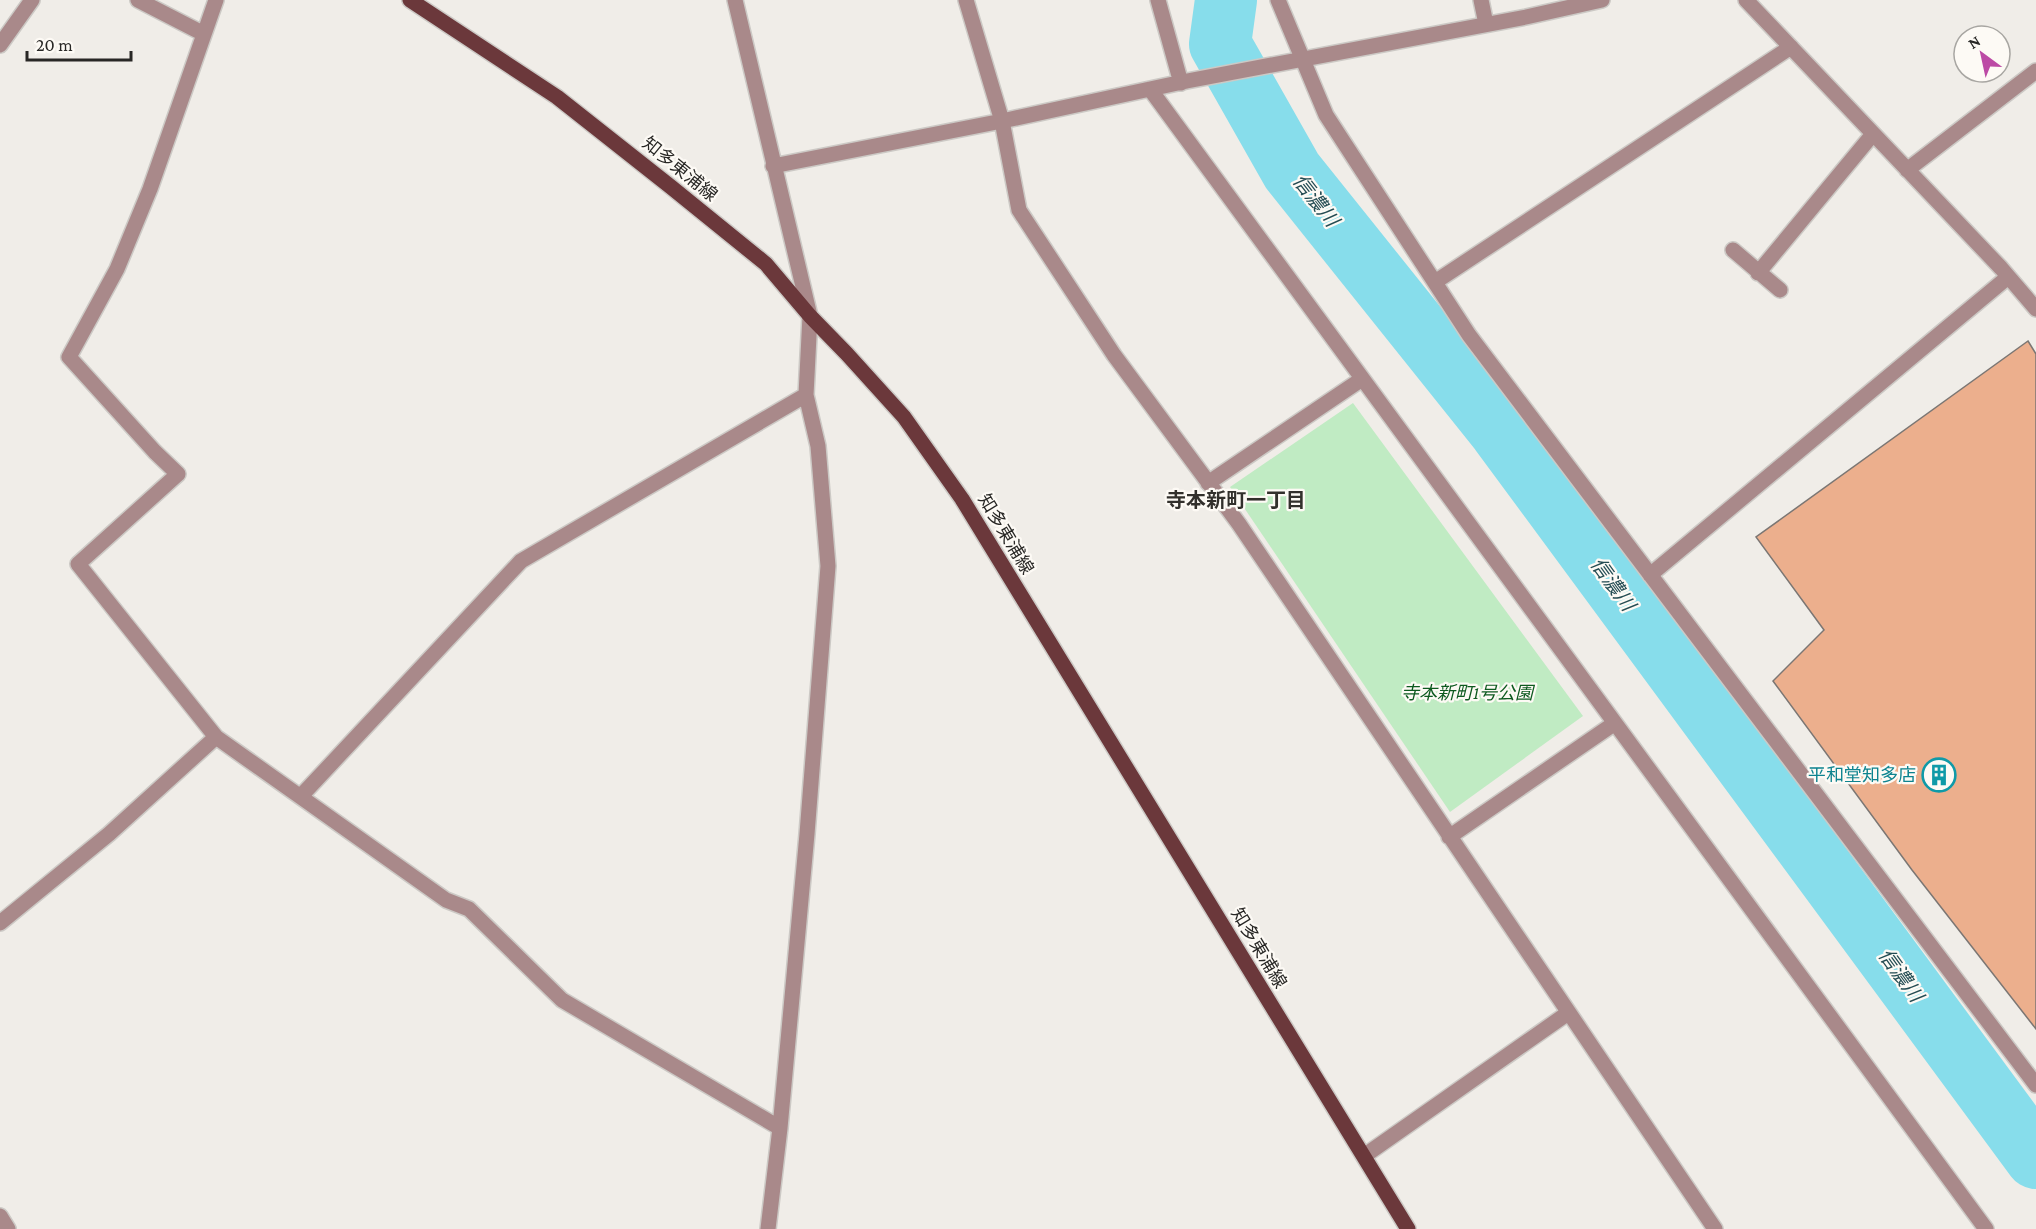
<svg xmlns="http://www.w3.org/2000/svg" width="2036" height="1229" viewBox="0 0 2036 1229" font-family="'Crimson Pro','Noto Sans JP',serif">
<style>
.green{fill:#c0ebc3}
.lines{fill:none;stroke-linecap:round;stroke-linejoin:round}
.river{stroke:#87ddeb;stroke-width:62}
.building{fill:#ecaf8d;stroke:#7b7673;stroke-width:1.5}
.minor-casing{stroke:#ccc9c5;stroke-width:18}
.major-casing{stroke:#ccc9c5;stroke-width:18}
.minor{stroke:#a9898a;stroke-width:15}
.major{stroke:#6b383b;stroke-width:15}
.labels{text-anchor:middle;stroke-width:4.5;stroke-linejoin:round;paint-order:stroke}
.street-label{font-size:18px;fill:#282725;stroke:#fdfaf5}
.park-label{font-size:18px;font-style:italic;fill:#0d5a1f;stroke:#fdfaf5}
.culture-label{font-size:18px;fill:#0d838f;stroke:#fdfaf5;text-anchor:end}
.water-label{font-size:20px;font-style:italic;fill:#244c53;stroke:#fdfaf5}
.neighbourhood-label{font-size:20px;font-weight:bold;fill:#32302c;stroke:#fdfaf5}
</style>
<rect width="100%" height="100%" fill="#f0ede8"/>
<!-- green -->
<path class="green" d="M1353 403 1583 716 1450 812 1230 487Z"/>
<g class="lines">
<!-- river -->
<path class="river" d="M1226 0 1220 44 1292 171 1500 431 2036 1158"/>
</g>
<!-- building -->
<path class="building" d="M2028 341 2036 354V1029L1912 870 1773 681 1824 630 1756 537Z"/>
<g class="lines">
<!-- minor casing -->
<g class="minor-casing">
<path id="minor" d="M138 0 204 34
M216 0 150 189 117 269 69 357 155 452 178 474 78 564 216 737 446 900 469 909 562 1000 780 1128
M735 0 810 316 806 395 818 446 828 566 807 834 780 1128 768 1229
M966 0 1002 121 1019 210 1114 355 1239 524 1715 1229
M1158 0 1181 83
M1278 0 1326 115 1469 335 2036 1085
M1481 0 1486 24
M1746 0 2001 268 2036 309
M0 45 32 0
M1150 89 1986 1229
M773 166 1002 121 1187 81 1526 17 1602 0
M1907 170 2036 71
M1733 250 1780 290
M1758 273 1873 134
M1435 282 1791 47
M1208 483 1362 379
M1650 575 2008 277
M301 796 521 561 806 395
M1449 837 1615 723
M0 923 109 834 216 737
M1364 1156 1568 1013
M0 1216 8 1229"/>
</g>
<!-- major casing -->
<g class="major-casing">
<path id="major" d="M410 0 557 97 671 187 766 264 810 316 847 354 904 417 962 499 1408 1229"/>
</g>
<!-- minor -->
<use href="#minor" class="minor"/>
<!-- major -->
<use href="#major" class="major"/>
</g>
<!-- icons -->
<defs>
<g id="building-ring" transform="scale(1.725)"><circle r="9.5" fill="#fdfaf5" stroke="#0f9aa8" stroke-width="1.5"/><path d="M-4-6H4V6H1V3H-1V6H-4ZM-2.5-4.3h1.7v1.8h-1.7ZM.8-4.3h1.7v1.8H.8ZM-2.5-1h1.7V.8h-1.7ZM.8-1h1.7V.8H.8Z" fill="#0f9aa8"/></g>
</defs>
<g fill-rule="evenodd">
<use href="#building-ring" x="1939" y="775"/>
</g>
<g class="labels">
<!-- street labels -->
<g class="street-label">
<text transform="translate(680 169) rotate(39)" y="6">知多東浦線</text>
<text transform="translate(1006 534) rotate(59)" y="6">知多東浦線</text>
<text transform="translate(1259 948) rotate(59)" y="6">知多東浦線</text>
</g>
<!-- park labels -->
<g class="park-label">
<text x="1467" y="699">寺本新町1号公園</text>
</g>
<!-- culture labels -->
<g class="culture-label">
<text x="1916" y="781">平和堂知多店</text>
</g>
<!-- water labels -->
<g class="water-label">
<text transform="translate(1316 200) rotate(52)" y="7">信濃川</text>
<text transform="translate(1613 584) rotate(54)" y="7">信濃川</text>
<text transform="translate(1901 975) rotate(54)" y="7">信濃川</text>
</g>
<!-- neighbourhood labels -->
<g class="neighbourhood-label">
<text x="1236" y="507">寺本新町一丁目</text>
</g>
</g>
<!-- north arrow -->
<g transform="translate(1982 54) rotate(327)"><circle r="28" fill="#fdfaf5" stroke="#a8a6a2" stroke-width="1.5"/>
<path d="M0-4.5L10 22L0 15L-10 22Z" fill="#bc4aa5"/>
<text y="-9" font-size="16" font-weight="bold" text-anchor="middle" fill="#282725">N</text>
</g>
<!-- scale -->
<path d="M27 51v9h104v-9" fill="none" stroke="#282725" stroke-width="3"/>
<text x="36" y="51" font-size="18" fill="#282725" stroke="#fdfaf5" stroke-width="4.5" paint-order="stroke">20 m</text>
</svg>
